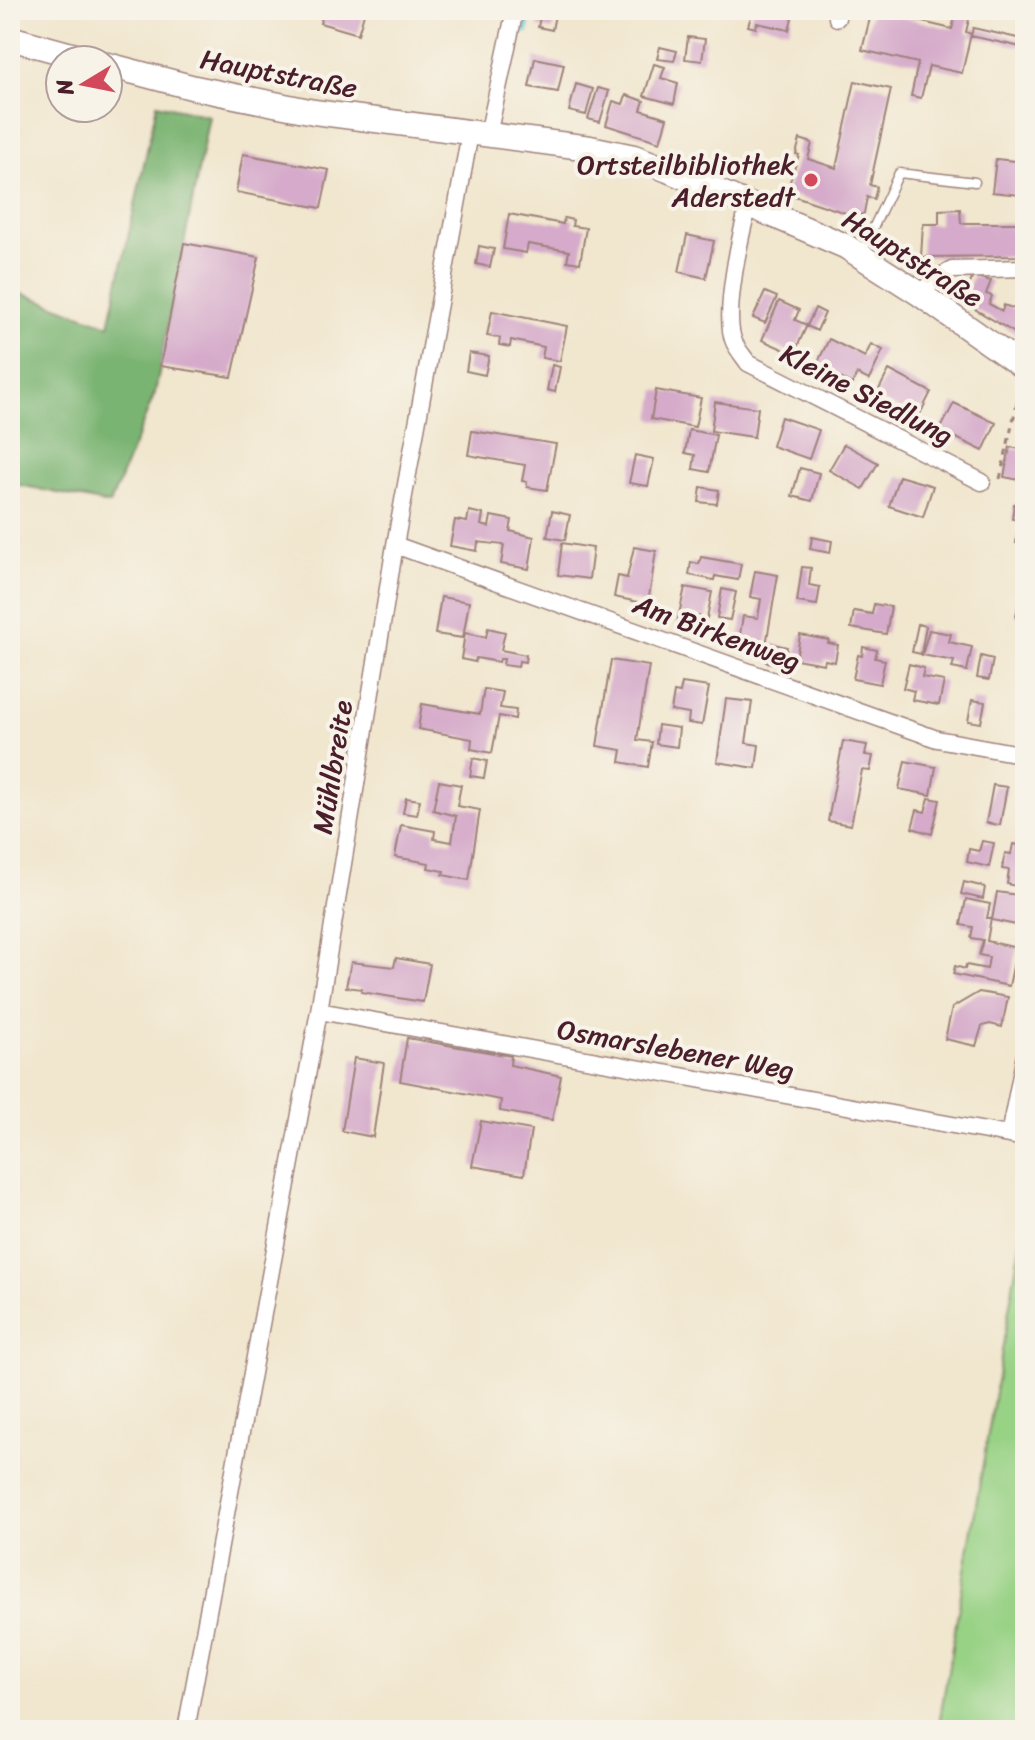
<svg xmlns="http://www.w3.org/2000/svg" width="1035" height="1740" viewBox="0 0 1035 1740" font-family="Sriracha,sans-serif">
<style>
.green{fill:#98d285;stroke:#717858;stroke-width:2}
.forest{fill:#7ab472;stroke:#626a4e;stroke-width:2}
.lines{fill:none;stroke-linecap:round;stroke-linejoin:round}
.stream{stroke:#5cc8d5;stroke-width:6}
.building{fill:#d5aaca}
.service-casing{stroke:#9e827c;stroke-width:11}
.minor-casing{stroke:#9e827c;stroke-width:19}
.secondary-casing{stroke:#9e827c;stroke-width:27}
.path{stroke:#9e827c;stroke-width:3;stroke-dasharray:6 6;stroke-linecap:butt}
.service{stroke:#fff;stroke-width:8}
.minor{stroke:#fff;stroke-width:16}
.secondary{stroke:#fff;stroke-width:24}
.poi-dot{fill:#d1495b;stroke:#f7f3e8;stroke-width:3}
.labels{text-anchor:middle;stroke-width:8;stroke-linejoin:round;paint-order:stroke}
.street-label{font-size:28px;fill:#4a1f2b;stroke:#f7f3e8}
.poi-label{font-size:28px;fill:#4a1f2b;stroke:#f7f3e8;text-anchor:end}
</style>
<rect width="100%" height="100%" fill="#f7f3e8"/>
<filter id="ink" filterUnits="userSpaceOnUse"><feTurbulence type="fractalNoise" baseFrequency=".0125" numOctaves="2"/><feDisplacementMap in="SourceGraphic" scale="16" xChannelSelector="R" yChannelSelector="G"/><feConvolveMatrix kernelMatrix="1 2 1 2 8 2 1 2 1" color-interpolation-filters="sRGB"/></filter>
<filter id="wash" filterUnits="userSpaceOnUse"><feTurbulence type="fractalNoise" baseFrequency=".006" numOctaves="4" result="noise"/><feDisplacementMap in="SourceGraphic" scale="32" xChannelSelector="R" yChannelSelector="G"/><feGaussianBlur stdDeviation="1.8" result="paint"/><feColorMatrix in="noise" values="0 0 0 0 0 0 0 0 0 0 0 0 0 0 0 0 0 1.4 0 .05"/><feComposite in="paint" operator="in"/></filter>
<g filter="url(#wash)">
<rect width="100%" height="100%" fill="#f1e6ce"/>
<!-- green -->
<path class="green" d="M1025 1215V1730H938Z"/>
<!-- forest -->
<path class="forest" d="M157 104 209 116 155 393 110 504 10 483V289L109 325Z"/>
<g class="lines">
<!-- stream -->
<path class="stream" d="M526 31 529 10"/>
</g>
<g id="blocks">
<!-- building -->
<path class="building" d="M324 10H365L358 34 320 23Z
M753 10H794L789 30 757 23 756 28 748 26Z
M872 10 952 29 955 17 922 10H956L955 14 962 16 964 10 971 11 966 32 971 34 962 73 929 66 921 98 911 96 918 63 862 50Z
M541 12 555 15 552 30 538 27Z
M973 28 1022 39 1021 47 971 36Z
M688 37 705 39 702 61 685 59Z
M660 47 677 51 674 61 657 59Z
M535 58 564 64 558 92 529 87Z
M654 64 665 67 661 78 678 83 674 104 644 96Z
M855 81 891 89 870 185 877 187 874 199 867 197 864 213 857 217 786 193 799 155 796 154 800 139 812 143 808 159 836 168Z
M576 84 593 89 586 115 569 111Z
M598 88 609 91 600 122 588 119Z
M626 95 644 101 641 110 667 118 660 142 606 125 613 101 623 104Z
M243 154 329 170 321 208 236 192Z
M996 159 1024 162 1020 195 992 192Z
M960 209 961 223H1019V256L921 257 923 224H939V210Z
M509 214 563 224 564 218 573 220 572 226 586 228 580 263 567 261 569 251 528 244 526 253 503 249Z
M687 235 714 241 706 278 679 272Z
M184 243 259 257 232 377 160 366Z
M479 246 494 249 490 267 476 264Z
M973 276 991 281 986 294 992 296 989 304 1002 311 1004 305 1015 309 1025 284V339L963 302Z
M765 292 777 297 765 323 753 318Z
M779 301 799 310 795 320 807 325 794 354 762 340Z
M815 308 825 313 817 331 807 326Z
M492 311 567 326 560 361 542 358 544 347 511 340 510 347 499 345 500 338 487 336Z
M829 339 865 357 871 344 883 350 869 380 857 374 852 384 816 366Z
M469 353 489 356 485 375 466 371Z
M552 365 560 367 555 392 547 390Z
M889 370 931 392 918 418 875 397Z
M656 390 701 398 695 427 651 419Z
M715 402 758 408 754 437 711 431Z
M954 403 996 423 983 451 940 430Z
M781 417 819 430 809 459 772 446Z
M689 430 716 435 709 472 693 469 695 455 685 453Z
M472 431 556 444 547 490 527 487V482L522 481 525 465 468 455Z
M844 444 878 463 863 489 829 470Z
M1010 447 1025 450V481L1004 477Z
M635 455 654 459 648 486 629 483Z
M800 468 819 473 812 501 792 496Z
M899 476 933 486 923 517 889 506Z
M701 487 719 490 717 504 699 502Z
M1014 504 1025 506V544L1016 543 1020 520 1012 519Z
M469 511 483 514 481 525 489 527 491 516 512 520 510 531 534 537 529 569 501 564 504 545 478 542 477 551 450 546 455 520 467 522Z
M552 511 570 515 565 540 547 537Z
M812 537 832 541 830 553 810 549Z
M562 543 593 548 589 579 558 575Z
M634 547 656 551 648 604 614 597 618 576 627 578Z
M701 557 741 564 738 580 715 576 714 580 689 575 691 562 699 564Z
M802 567 811 568 809 585 820 587 817 605 797 602Z
M755 571 778 575 766 645 739 640 743 616 758 618 761 599 750 597Z
M1023 577H1025V618L1016 617Z
M685 587 712 592 707 618 692 615 690 626 677 624Z
M722 589 736 592 730 620 717 618Z
M441 597 469 602 463 638 435 634Z
M874 604 891 607 886 634 851 628 854 611 872 614Z
M918 624 926 626 921 654 912 652Z
M488 628 505 632 501 650 526 655 525 662 519 661 518 667 503 665 504 659H500L499 662 476 658 475 662 461 659 465 633 486 637Z
M929 630 951 634 949 642 972 647 967 671 952 668 954 661 922 655Z
M800 635 829 640 828 643 838 645 835 662 825 660 824 664 796 659Z
M769 643 787 647 783 665 766 662Z
M863 647 877 650 875 658 885 660 880 684 853 679 858 655 862 656Z
M981 656 993 659 989 680 977 678Z
M611 660 649 666 637 740 652 742 648 767 620 762 622 750 597 746Z
M909 664 924 668 922 677 944 681 939 705 912 700 914 691 903 688Z
M682 683 709 687 702 725 688 723 689 714 671 711 674 692 680 693Z
M484 689 503 692 500 708 516 710 515 719 499 716 492 753 471 749 472 739 418 729 422 704 480 714Z
M726 699 752 702 746 743 759 745 756 768 717 762Z
M972 700 985 702 981 723 968 721Z
M658 725 679 728 677 747 656 744Z
M843 741 867 745 865 755 873 756 870 771 862 770 851 825 828 821Z
M473 758 487 761 484 778 470 776Z
M905 761 936 767 931 795 899 789Z
M439 781 461 785 457 806 480 810 469 880 443 875 444 871 428 868 429 863 395 857 401 825 435 831 434 839 452 842 456 816 433 810Z
M993 785 1007 787 1000 825 986 823Z
M406 798 420 800 417 815 403 813Z
M929 798 940 800 932 834 912 828 917 810 925 812Z
M982 841 994 843 989 867 967 862 969 849 979 851Z
M1013 844 1025 846V888L1007 884 1009 870 1002 869 1005 853 1011 854Z
M964 882 985 887 983 899 961 894Z
M997 892 1025 896 1021 926 992 920Z
M966 899 990 904 987 918H991L987 941 1017 948 1009 986 953 974 955 966 965 969 966 965 987 969 989 957 979 955 983 940 971 938 973 927 961 925Z
M396 958 430 964 423 1002 361 992 362 989 346 987 351 962 394 967Z
M979 992 1008 997 1002 1027 990 1024 982 1026 976 1046 945 1039 952 1008Z
M407 1038 511 1056 510 1065 561 1076 552 1120 500 1111 501 1100 400 1081Z
M354 1058 384 1063 373 1137 342 1131Z
M481 1121 531 1130 524 1175 472 1166Z"/>
</g>
</g>
<g filter="url(#ink)">
<use href="#blocks" fill-opacity="0" stroke="#9e827c" stroke-width="2"/>
<g class="lines">
<!-- service casing -->
<g class="service-casing">
<path id="service" d="M861 254 899 173 975 182"/>
</g>
<!-- minor casing -->
<g class="minor-casing">
<path id="minor" d="M837 18 838 10
M488 135 515 10
M749 203C741 233 722 315 734 342 737 349 744 357 748 363L982 482
M920 294 935 279 952 270 1025 268
M395 545 937 739 1025 755
M319 1011 1025 1138
M1009 1135 1025 1055
M186 1730 319 1011 395 545 470 133"/>
</g>
<!-- secondary casing -->
<g class="secondary-casing">
<path id="secondary" d="M10 38 90 60
M108 65 195 88 314 112 590 148 634 157 668 170 845 246 920 294 1025 368"/>
</g>
<!-- path -->
<path class="path" d="M1000 479 1019 394 1025 392"/>
<!-- service -->
<use href="#service" class="service"/>
<!-- minor -->
<use href="#minor" class="minor"/>
<!-- secondary -->
<use href="#secondary" class="secondary"/>
</g>
</g>
<!-- markers -->
<circle class="poi-dot" cx="811" cy="180" r="8"/>
<g class="labels">
<!-- street labels -->
<g class="street-label">
<text transform="translate(279 73) rotate(11)" y="10">Hauptstraße</text>
<text transform="translate(913 258) rotate(32)" y="10">Hauptstraße</text>
<text transform="translate(867 394) rotate(27)" y="10">Kleine Siedlung</text>
<text transform="translate(717 632) rotate(20)" y="10">Am Birkenweg</text>
<text transform="translate(332 767) rotate(-81)" y="10">Mühlbreite</text>
<text transform="translate(676 1049) rotate(10)" y="10">Osmarslebener Weg</text>
</g>
<!-- poi labels -->
<g class="poi-label">
<text x="795" y="174">Ortsteilbibliothek<tspan x="795" dy="32">Aderstedt</tspan></text>
</g>
</g>
<!-- margin -->
<rect width="1035" height="1740" fill="none" stroke="#f7f3e8" stroke-width="40"/>
<!-- north arrow -->
<g transform="translate(84 84) rotate(260)"><circle r="38" fill="#f7f3e8" stroke="#b29e9c" stroke-width="2"/>
<path d="M0-6L14 30L0 20L-14 30Z" fill="#d1495b"/>
<text y="-12" font-size="22" font-weight="bold" text-anchor="middle" fill="#4a1f2b">N</text>
</g>
</svg>
